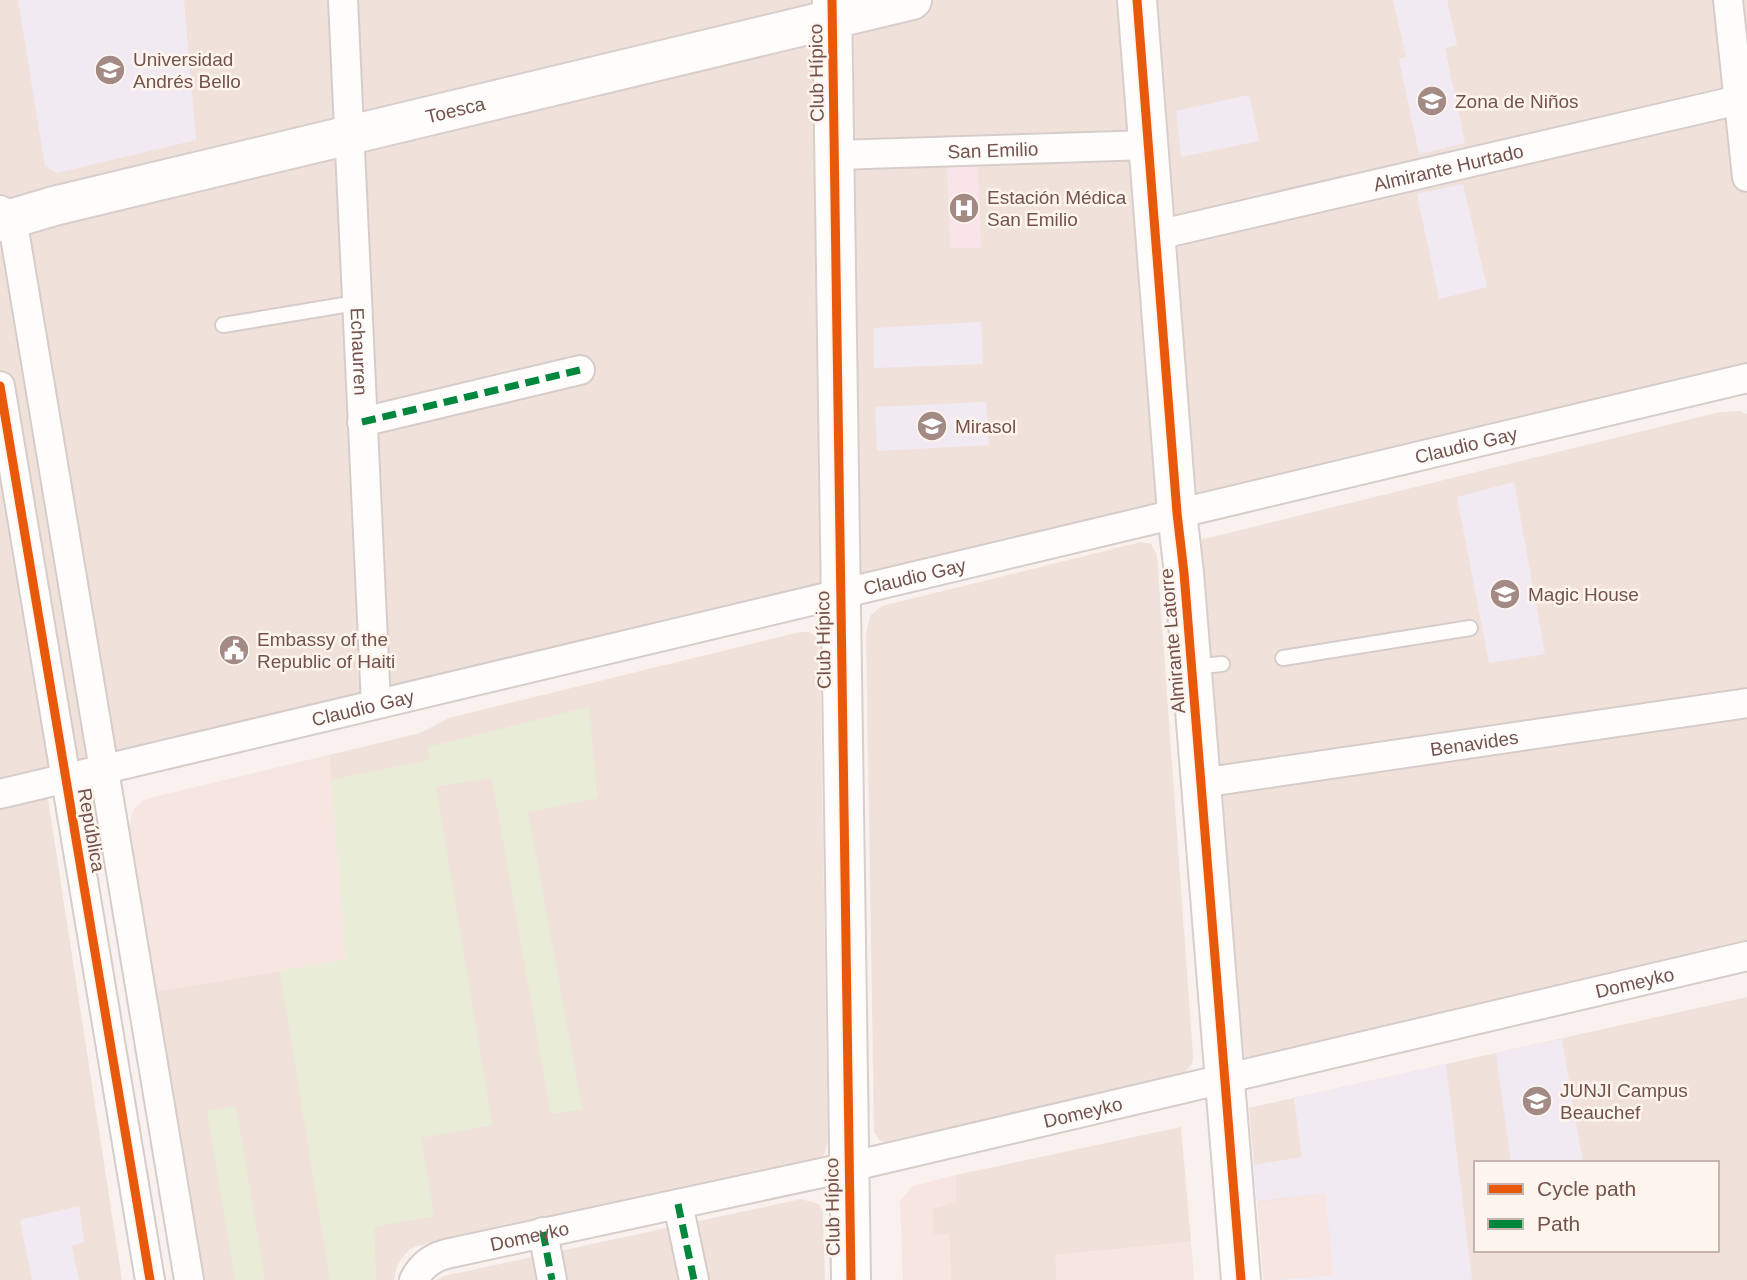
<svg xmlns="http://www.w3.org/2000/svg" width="1747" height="1280" viewBox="0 0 1747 1280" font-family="Helvetica,sans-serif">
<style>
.residential{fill:#f0e2db;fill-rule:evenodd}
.commercial{fill:#f7e5e1}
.education{fill:#f2eaf3}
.medical{fill:#f9e5e9}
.green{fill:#e9edd8}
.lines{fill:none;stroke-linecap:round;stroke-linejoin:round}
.lane-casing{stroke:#d6cdca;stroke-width:18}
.street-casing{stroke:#d6cdca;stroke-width:32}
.secondary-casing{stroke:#d8cecb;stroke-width:42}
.lane{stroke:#fefdfc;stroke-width:14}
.street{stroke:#fefdfc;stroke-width:28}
.secondary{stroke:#fefdfc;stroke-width:38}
.quiet{stroke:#00873e;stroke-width:7;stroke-dasharray:14 7;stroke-linecap:butt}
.cycleway-casing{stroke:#fef5ef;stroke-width:13}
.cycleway{stroke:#e8590c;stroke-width:9}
.labels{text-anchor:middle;stroke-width:5;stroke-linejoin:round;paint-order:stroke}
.poi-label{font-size:19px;fill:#75534d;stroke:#fef5ef;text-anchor:start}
.street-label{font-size:19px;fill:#75534d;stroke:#fef5ef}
</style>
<rect width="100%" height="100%" fill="#f8f1ed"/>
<!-- residential -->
<path class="residential" d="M0 0H1747V367L45 780 122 1280H0Z
M1740 411 1747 414V692L1216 767 1198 543 1204 539 1720 412Z
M1141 542 1151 544 1157 555 1193 1056 1192 1064 1185 1072 1175 1076 885 1142 880 1141 874 1132 866 634 870 616 882 606Z
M800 632H809L816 637 820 649 828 1142 824 1155 813 1161 417 1246 409 1250 402 1258 397 1266 394 1280H204L156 991 346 960 329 755 420 733 449 718Z
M1747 713V943L1256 1057H1239L1213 792Z
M1747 997V1280H1264L1249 1108ZM1476 1163H1717V1250H1476Z
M1181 1127 1191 1242 1056 1255 1057 1280H951L949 1235H933L932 1208 956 1202V1175Z
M801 1199 819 1204 823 1212 825 1280H437L444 1276Z"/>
<!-- commercial -->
<path class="commercial" d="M329 755 346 960 156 991 128 829 134 808 143 801 154 797Z
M956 1175V1202L932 1209 933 1235 949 1234 951 1280H903L900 1201 913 1186Z
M1325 1193 1333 1275 1264 1280 1257 1202Z
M1191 1242 1194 1280H1057L1055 1255Z"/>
<!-- education -->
<path class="education" d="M18 0H184L196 140 57 173 45 166Z
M1393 0H1447L1457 45 1445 48 1465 143 1419 154 1399 59 1406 57Z
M1249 95 1259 141 1181 157 1176 111Z
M1463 184 1487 287 1439 299 1417 194Z
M981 322 983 364 874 368V328Z
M986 402 989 445 877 451 875 407Z
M1514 482 1545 654 1489 663 1457 497Z
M1562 1039 1583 1163H1511L1496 1053Z
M1446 1064 1472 1280H1272L1333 1275 1325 1193 1257 1201 1253 1165 1302 1157 1294 1098Z
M79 1206 84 1242 72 1246 79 1280H32L20 1220Z"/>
<!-- medical -->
<path class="medical" d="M978 166 981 248H950L947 167Z"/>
<!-- green -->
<path class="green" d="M589 707 597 798 528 812 582 1109 551 1114 492 778 436 786 492 1125 421 1138 434 1216 374 1227 376 1280H330L280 971 346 959 331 780 430 760 428 747Z
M236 1106 265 1280H235L207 1111Z"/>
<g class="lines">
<!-- lane casing -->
<g class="lane-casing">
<path id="lane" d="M223 325 356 303
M1283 658 1470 628
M1193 667 1222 664"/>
</g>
<!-- street casing -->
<g class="street-casing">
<g id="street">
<path id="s1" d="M343 0 376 704"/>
<path d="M1728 0 1747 177"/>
<path id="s2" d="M835 155 1149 145"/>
<path d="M0 210 12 218 189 1280"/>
<path id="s3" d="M1157 235 1739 100"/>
<path d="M0 386 150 1280"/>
<path d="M362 422 580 370"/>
<path id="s4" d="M1201 783 1747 703"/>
<path id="s5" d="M0 794 1747 378"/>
<path d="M678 1204 694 1280"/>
<path d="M543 1232 552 1280"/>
<path id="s6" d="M414 1280C421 1266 431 1258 446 1254L849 1167 1747 956"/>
</g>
</g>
<!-- secondary casing -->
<g class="secondary-casing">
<g id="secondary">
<path d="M832 0 851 1280"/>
<path d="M1137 0 1177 513 1184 573 1241 1280"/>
<path id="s7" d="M0 222 54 206 912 0"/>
</g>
</g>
<!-- lane -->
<use href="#lane" class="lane"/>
<!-- street -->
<use href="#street" class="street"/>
<!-- secondary -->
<use href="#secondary" class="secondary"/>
<!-- quiet -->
<path class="quiet" d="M362 422 580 370
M678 1204 694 1280
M543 1232 552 1280"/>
<!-- cycleway casing -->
<g class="cycleway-casing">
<path id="cycleway" d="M832 0 851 1280
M1137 0 1177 513 1184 573 1241 1280
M0 386 150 1280"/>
</g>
<!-- cycleway -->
<use href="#cycleway" class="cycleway"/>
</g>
<!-- icons -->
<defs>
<g id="university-disc" transform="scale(1.575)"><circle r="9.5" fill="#a38a85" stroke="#fef5ef"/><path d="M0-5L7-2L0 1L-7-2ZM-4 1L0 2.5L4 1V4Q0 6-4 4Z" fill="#fff"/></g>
<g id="school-disc" transform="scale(1.575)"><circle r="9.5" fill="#a38a85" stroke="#fef5ef"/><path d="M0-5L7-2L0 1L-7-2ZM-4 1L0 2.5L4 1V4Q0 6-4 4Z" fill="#fff"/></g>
<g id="hospital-disc" transform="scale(1.575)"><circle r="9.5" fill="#a38a85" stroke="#fef5ef"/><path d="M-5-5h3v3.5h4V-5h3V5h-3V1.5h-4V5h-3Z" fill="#fff"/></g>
<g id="civic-disc" transform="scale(1.575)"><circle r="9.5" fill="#a38a85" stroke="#fef5ef"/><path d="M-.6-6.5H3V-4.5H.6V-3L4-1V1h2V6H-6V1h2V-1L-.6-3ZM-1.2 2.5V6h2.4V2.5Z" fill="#fff"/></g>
</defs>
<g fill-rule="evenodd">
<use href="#university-disc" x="110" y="70"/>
<use href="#school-disc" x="1432" y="101"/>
<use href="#hospital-disc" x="964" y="208"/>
<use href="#school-disc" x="932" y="426"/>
<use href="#school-disc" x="1505" y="594"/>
<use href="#civic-disc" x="234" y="650"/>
<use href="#school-disc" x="1537" y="1101"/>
</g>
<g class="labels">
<!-- poi labels -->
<g class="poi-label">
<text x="133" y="66">Universidad<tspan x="133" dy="22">Andrés Bello</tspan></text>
<text x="1455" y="108">Zona de Niños</text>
<text x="987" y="204">Estación Médica<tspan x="987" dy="22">San Emilio</tspan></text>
<text x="955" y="433">Mirasol</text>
<text x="1528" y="601">Magic House</text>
<text x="257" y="646">Embassy of the<tspan x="257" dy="22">Republic of Haiti</tspan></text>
<text x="1560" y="1097">JUNJI Campus<tspan x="1560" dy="22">Beauchef</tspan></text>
</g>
<!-- street labels -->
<g class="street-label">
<text transform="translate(816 73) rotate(-91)" y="7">Club Hípico</text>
<text dy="7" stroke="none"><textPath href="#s7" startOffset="469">Toesca</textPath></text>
<text dy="7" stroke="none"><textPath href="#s2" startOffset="158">San Emilio</textPath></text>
<text dy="7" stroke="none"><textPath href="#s3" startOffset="299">Almirante Hurtado</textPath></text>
<text dy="7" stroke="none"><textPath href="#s1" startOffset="352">Echaurren</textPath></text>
<text dy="7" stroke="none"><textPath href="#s5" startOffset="1507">Claudio Gay</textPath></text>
<text dy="7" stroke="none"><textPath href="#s5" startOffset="940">Claudio Gay</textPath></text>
<text transform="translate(823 640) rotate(-91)" y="7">Club Hípico</text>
<text transform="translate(1172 641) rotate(-95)" y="7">Almirante Latorre</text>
<text dy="7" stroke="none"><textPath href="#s5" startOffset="373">Claudio Gay</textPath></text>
<text dy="7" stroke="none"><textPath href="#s4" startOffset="276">Benavides</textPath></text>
<text transform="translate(92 830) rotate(80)" y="7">República</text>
<text dy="7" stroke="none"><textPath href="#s6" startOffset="1262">Domeyko</textPath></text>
<text dy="7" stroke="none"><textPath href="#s6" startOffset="695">Domeyko</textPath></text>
<text transform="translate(832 1207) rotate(-91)" y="7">Club Hípico</text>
<text dy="7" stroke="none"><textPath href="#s6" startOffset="128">Domeyko</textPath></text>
</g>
</g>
<!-- legend -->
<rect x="1474" y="1161" width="245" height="91" fill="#fef5ef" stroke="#c7b4ae" stroke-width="2"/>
<rect x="1488" y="1184" width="35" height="10" fill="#e8590c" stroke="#c7b4ae" stroke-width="2"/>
<text x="1537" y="1196" font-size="21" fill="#75534d">Cycle path</text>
<rect x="1488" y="1219" width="35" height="10" fill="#00873e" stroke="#c7b4ae" stroke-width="2"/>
<text x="1537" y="1231" font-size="21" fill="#75534d">Path</text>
</svg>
